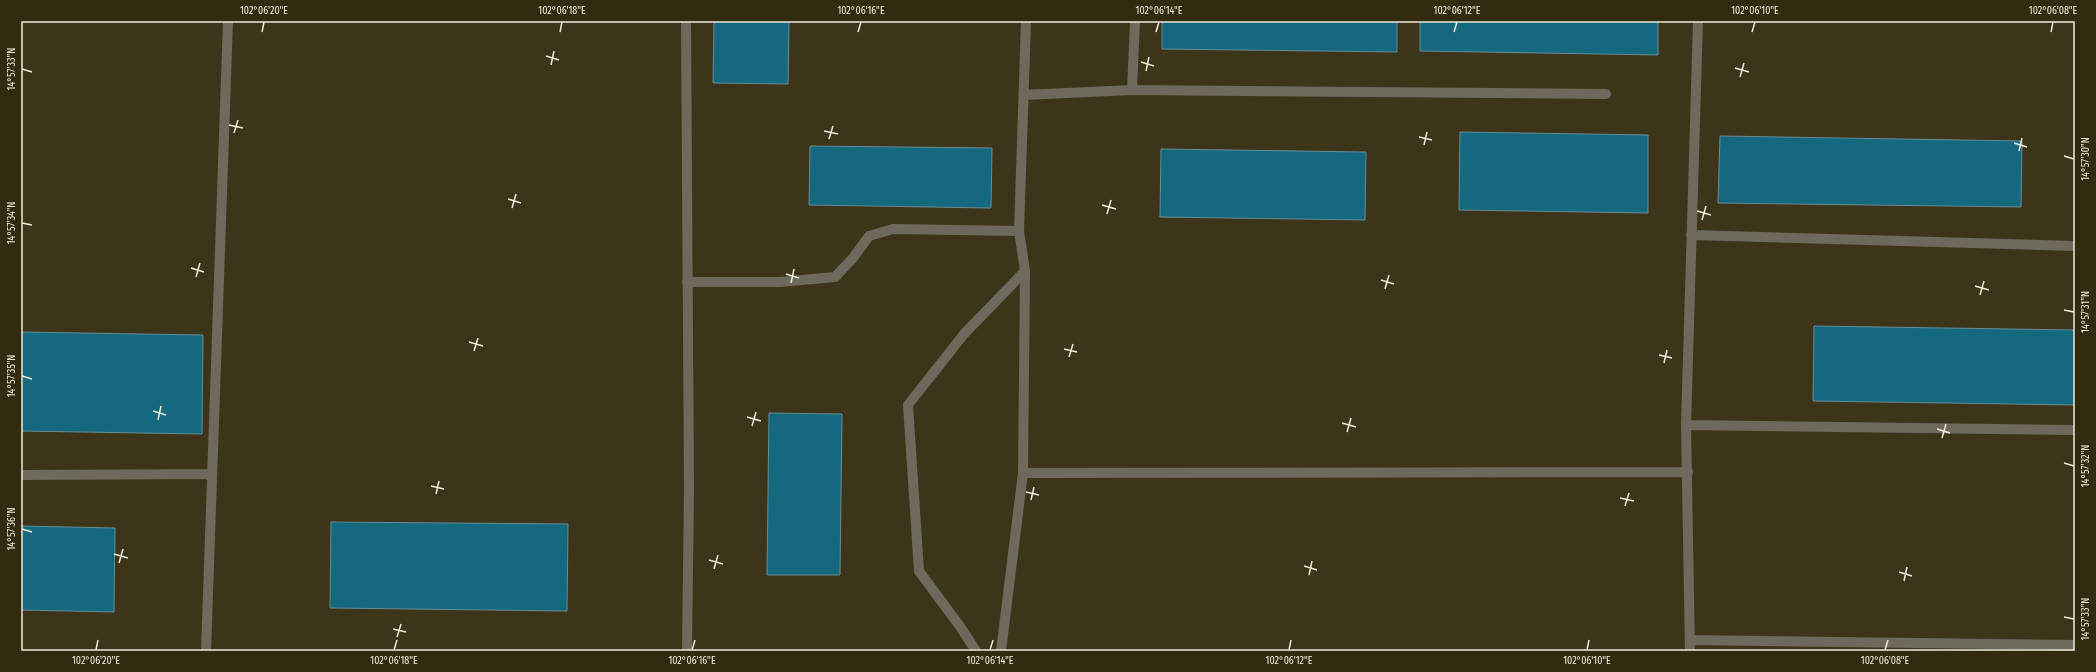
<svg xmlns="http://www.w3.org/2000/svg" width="2096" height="672" viewBox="0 0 2096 672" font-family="'Fira Sans Condensed',sans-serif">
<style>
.building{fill:#15697f;stroke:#688c98}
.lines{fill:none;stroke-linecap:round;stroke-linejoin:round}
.lane{stroke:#6d695c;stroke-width:10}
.ticks{fill:none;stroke:#efeada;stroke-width:1.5}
.neatline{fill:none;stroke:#efeada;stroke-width:1.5}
.ticks-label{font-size:10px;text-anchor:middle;fill:#efeada}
</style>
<rect width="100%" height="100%" fill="#3d351a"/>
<!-- building -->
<path class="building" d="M714 21H789L788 84 713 83Z
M1162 21H1397V52L1162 49Z
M1420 21H1658V55L1420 51Z
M1460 132 1648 135V213L1459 210Z
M1720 136 2022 141 2021 207 1718 203Z
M810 146 992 148 991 208 809 205Z
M1161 149 1366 152 1365 220 1160 217Z
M1814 326 2075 330V405L1813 401Z
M21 332 203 335 202 434 21 431Z
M769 413 842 414 840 575H767Z
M331 522 568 524 567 611 330 608Z
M21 526 115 528 114 612 21 610Z"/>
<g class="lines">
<!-- lane -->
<path class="lane" d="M686 21 689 488 687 651
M1132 90 1606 94
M1024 95 1132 90 1135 21
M1691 235 2075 246
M687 282H780L835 277 853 258 869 236 893 229 1019 231
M1686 425 2075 430
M1023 473 1688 472
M21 475 212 474
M1690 640 2075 645
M206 651 228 21
M976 651 959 625 919 571 908 405 964 334 1025 271
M1001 651 1023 473 1025 271 1019 231 1026 21
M1690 651 1686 425 1698 21"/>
</g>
<!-- ticks -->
<path class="ticks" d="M262 32 264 22M560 32 562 22M858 32 861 22M1156 32 1159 22M1454 32 1457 22M1752 32 1755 22M2051 32 2053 22M546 56 559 60M1141 62 1154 66M551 65 554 51M1735 68 1749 72M22 69 32 72M1146 71 1149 57M1740 77 1744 63M229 125 243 128M824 131 838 134M234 133 238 120M1419 137 1432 140M829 139 833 126M2014 143 2027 147M1424 145 1427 132M2019 151 2022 138M2064 156 2074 159M508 199 521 203M1102 205 1116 209M512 208 516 194M1697 211 1711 215M1107 214 1111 200M1702 220 1706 206M22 223 32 225M191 268 204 272M786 274 799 278M196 277 200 263M1381 280 1394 284M791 283 794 269M1975 286 1989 290M1385 289 1389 275M1980 295 1984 281M2064 310 2074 312M469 342 483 346M1064 349 1077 352M474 351 478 338M1659 355 1672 358M1069 357 1073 344M1664 363 1667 350M22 376 32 379M153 411 166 415M747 417 761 421M158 420 161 406M1342 423 1356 427M752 426 756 412M1937 429 1950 433M1347 432 1351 418M1942 438 1946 424M2064 463 2074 466M431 486 444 489M1026 492 1039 495M436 494 439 481M1620 498 1634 501M1031 500 1034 487M1625 506 1629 493M22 529 32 532M114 554 128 558M709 560 723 564M119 563 123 549M1304 566 1317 570M714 569 718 555M1899 572 1912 576M1309 575 1312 561M1904 581 1907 567M2064 617 2074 619M393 629 406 632M397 637 401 624M96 650 98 640M394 650 397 640M692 650 695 640M990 650 993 640M1289 650 1291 640M1587 650 1589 640M1885 650 1888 640"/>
<!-- border -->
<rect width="2096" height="672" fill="none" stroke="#332b10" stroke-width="44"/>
<rect x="22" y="22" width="2052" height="628" class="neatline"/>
<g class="ticks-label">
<text x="264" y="14">102°06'20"E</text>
<text x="562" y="14">102°06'18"E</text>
<text x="861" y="14">102°06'16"E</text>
<text x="1159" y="14">102°06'14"E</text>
<text x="1457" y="14">102°06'12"E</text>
<text x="1755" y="14">102°06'10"E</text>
<text x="2053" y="14">102°06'08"E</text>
<text transform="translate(11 69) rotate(-90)" y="4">14°57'33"N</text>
<text transform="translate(2085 159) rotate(-90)" y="4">14°57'30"N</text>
<text transform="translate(11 223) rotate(-90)" y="4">14°57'34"N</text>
<text transform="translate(2085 312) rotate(-90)" y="4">14°57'31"N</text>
<text transform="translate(11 376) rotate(-90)" y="4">14°57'35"N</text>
<text transform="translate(2085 466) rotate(-90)" y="4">14°57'32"N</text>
<text transform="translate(11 529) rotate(-90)" y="4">14°57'36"N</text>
<text transform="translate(2085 619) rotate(-90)" y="4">14°57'33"N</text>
<text x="96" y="664">102°06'20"E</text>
<text x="394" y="664">102°06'18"E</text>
<text x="692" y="664">102°06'16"E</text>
<text x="990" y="664">102°06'14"E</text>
<text x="1289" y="664">102°06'12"E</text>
<text x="1587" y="664">102°06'10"E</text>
<text x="1885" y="664">102°06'08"E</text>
</g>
</svg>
